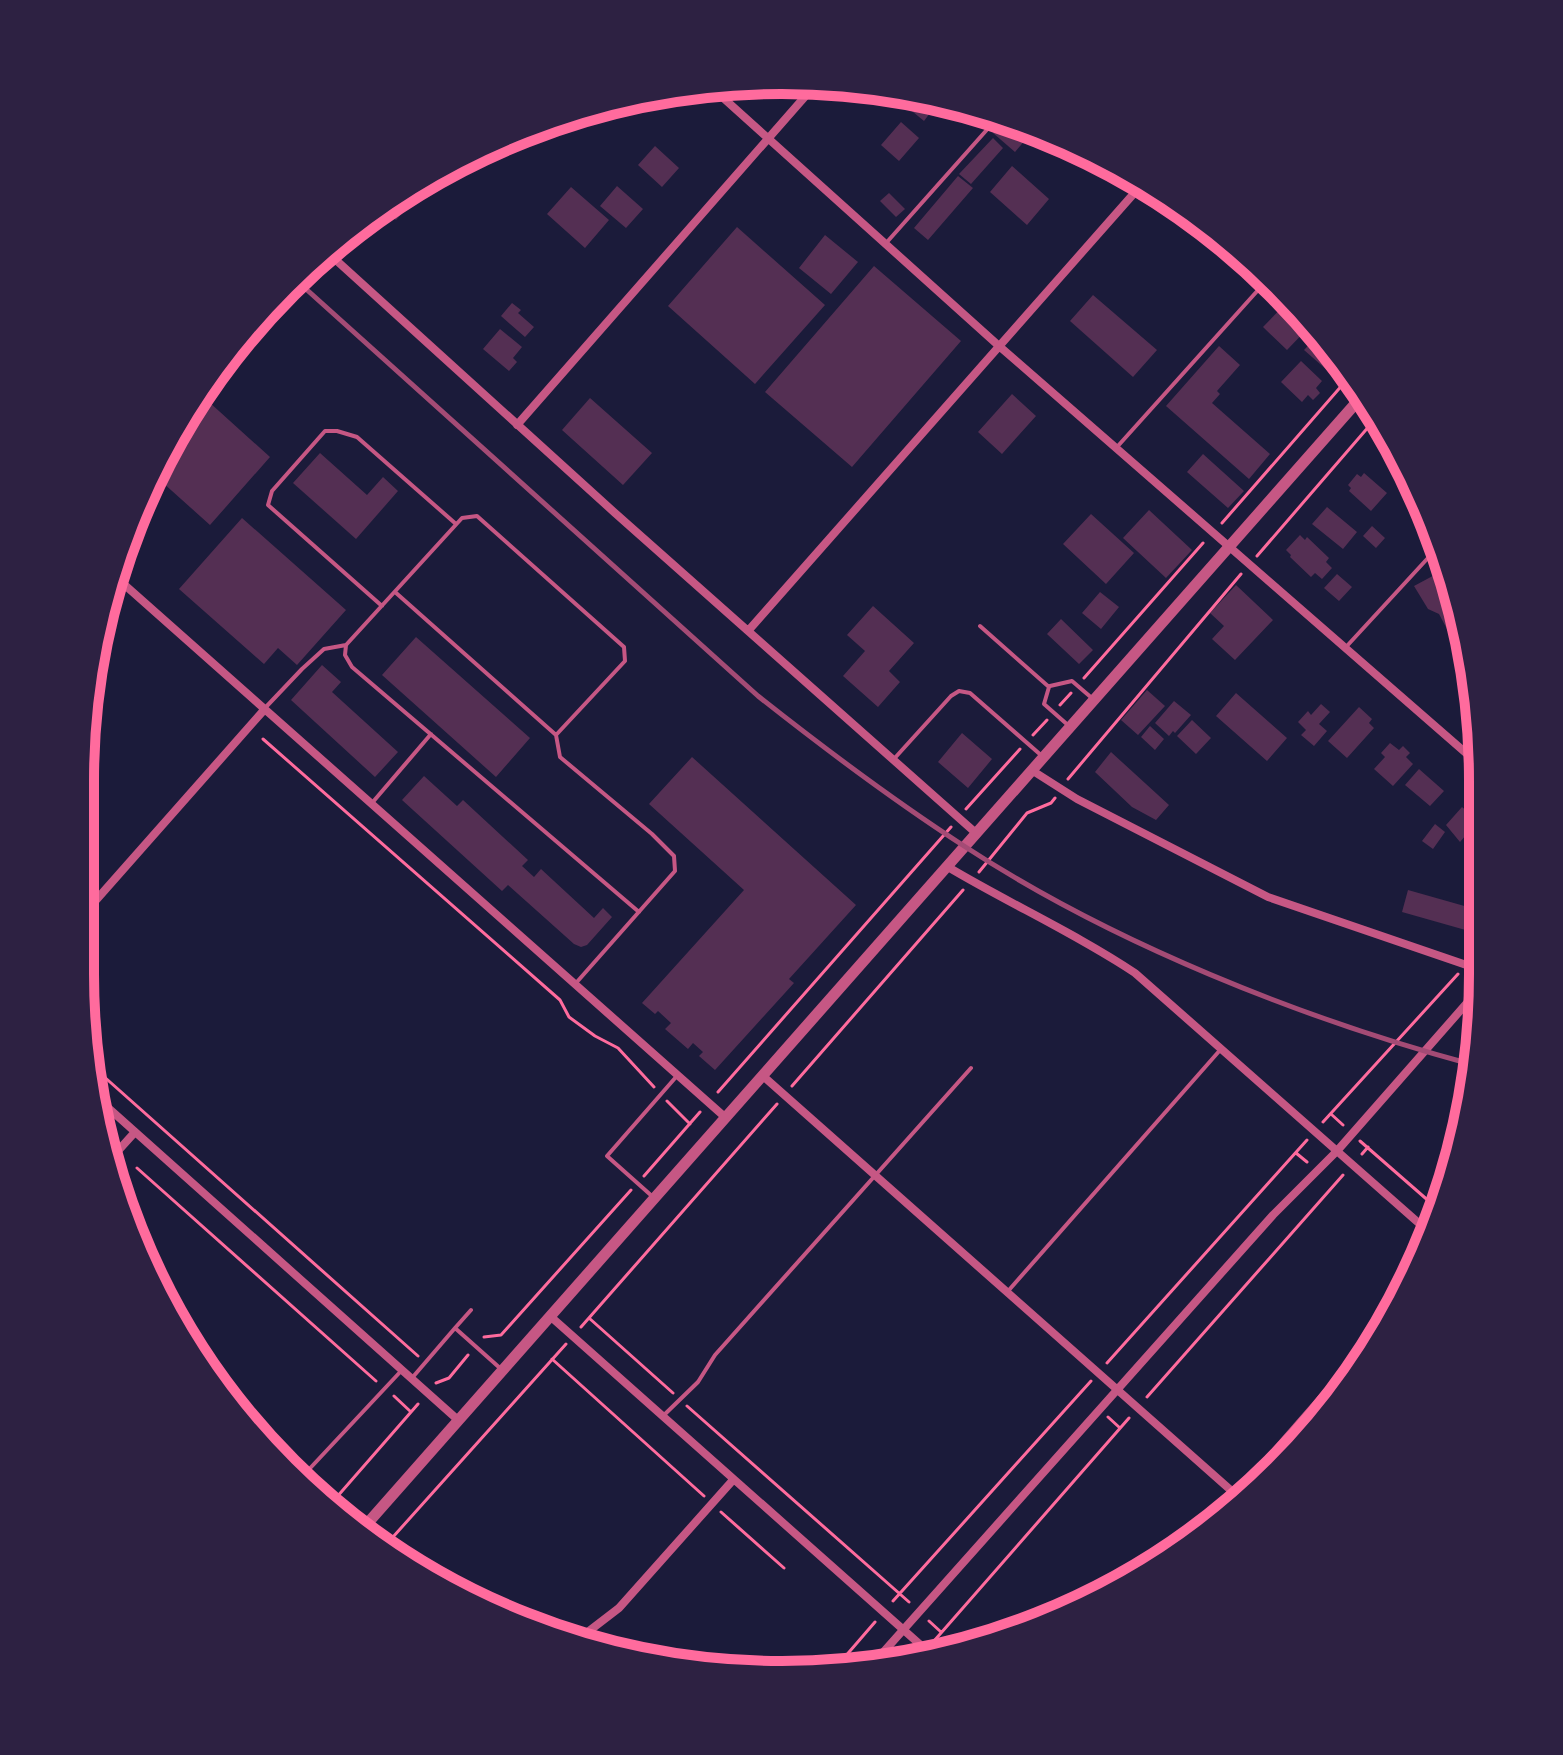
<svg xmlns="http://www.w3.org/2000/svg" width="1563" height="1755" viewBox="0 0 1563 1755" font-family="'PT Sans',sans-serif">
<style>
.building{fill:#542f53}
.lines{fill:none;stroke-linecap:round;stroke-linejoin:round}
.path{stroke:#ff6b9d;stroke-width:3}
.service{stroke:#c65784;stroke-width:4}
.minor{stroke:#c65784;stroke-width:8}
.tertiary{stroke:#c65784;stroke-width:11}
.rail{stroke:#a44b75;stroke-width:5}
.rim{fill:none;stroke:#ff6b9d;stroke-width:10}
</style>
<rect width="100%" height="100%" fill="#1b1b3a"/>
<!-- building -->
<path class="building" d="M885 89 939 101 924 121Z
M1007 117 1033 131 1015 152 993 133Z
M901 122 919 138 899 161 881 145Z
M993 138 1003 148 971 184 959 174Z
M655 146 679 168 662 187 638 165Z
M1012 166 1049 199 1027 225 990 192Z
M958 176 973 188 928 240 914 228Z
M617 186 643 209 626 228 600 206Z
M571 187 609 220 585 248 547 214Z
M406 193 414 200 396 220 383 207Z
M889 193 905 209 896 217 880 201Z
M737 227 825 305 755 384 668 306Z
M825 235 858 262 831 294 799 268Z
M874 266 961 341 852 467 765 392Z
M1093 295 1157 350 1133 377 1070 321Z
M1288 301 1311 325 1287 350 1263 327Z
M512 303 521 310 518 313 534 327 525 337 501 316Z
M500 329 522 347 513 358 517 362 509 371 483 349Z
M1319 334 1340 357 1328 371 1304 350Z
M1219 346 1240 365 1217 391 1220 394 1212 403 1270 454 1249 479 1166 406Z
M1301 361 1322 381 1316 388 1320 393 1313 400 1308 395 1302 402 1281 382Z
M1012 394 1036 416 1002 454 978 432Z
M590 398 652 453 623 485 562 430Z
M209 402 270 457 210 525 162 482 175 468 164 458 167 449Z
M1390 438 1409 468 1407 470 1382 447Z
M320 453 367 495 383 477 398 491 356 539 293 483Z
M1203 454 1244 491 1228 508 1187 472Z
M1364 473 1387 493 1371 511 1349 491 1351 488 1348 485 1357 474 1361 477Z
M1327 507 1357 532 1343 549 1312 524Z
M1149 510 1192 550 1166 578 1123 538Z
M1091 514 1134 553 1106 584 1063 544Z
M242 518 346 610 297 665 278 648 264 664 179 589Z
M1372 526 1385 538 1376 548 1363 536Z
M1300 535 1305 540 1307 537 1329 558 1326 562 1332 568 1322 579 1315 573 1311 577 1290 557 1291 555 1286 550Z
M1442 571 1460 604 1464 633 1458 639 1448 631 1439 614 1428 609 1414 586Z
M1337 574 1352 587 1339 601 1324 588Z
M1236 585 1273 620 1235 660 1212 639 1224 626 1210 613Z
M1100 592 1119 607 1101 629 1082 613Z
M873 606 914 643 889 671 900 682 878 707 843 676 865 651 847 635Z
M1061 619 1093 650 1079 664 1047 634Z
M416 637 530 738 496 777 382 675Z
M322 665 341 682 332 692 398 752 375 777 291 700Z
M1147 690 1165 706 1138 735 1121 720Z
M1236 693 1287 738 1267 761 1216 716Z
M1174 701 1191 715 1175 733 1173 731 1169 736 1155 723Z
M1321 704 1330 712 1319 724 1327 731 1314 746 1301 735 1306 730 1298 722 1308 711 1311 715Z
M1359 707 1372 719 1369 723 1374 728 1347 758 1328 741Z
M1192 720 1211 738 1196 754 1177 736Z
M1150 726 1164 739 1155 750 1141 737Z
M962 733 992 759 968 788 938 762Z
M1390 743 1399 750 1403 746 1410 753 1406 757 1413 764 1393 786 1374 769 1385 757 1381 753Z
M1111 752 1169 805 1156 820 1132 807 1095 772Z
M692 757 856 905 789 979 794 983 715 1070 699 1056 703 1052 693 1043 688 1049 665 1029 671 1023 658 1011 655 1014 642 1003 744 890 649 804Z
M1419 769 1444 791 1430 806 1405 785Z
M424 776 457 806 463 800 528 860 522 866 534 877 541 869 594 918 603 908 612 917 587 945 581 947 574 944 508 885 502 891 402 800Z
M1462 807 1478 821 1460 842 1446 825Z
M1435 824 1445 832 1433 849 1422 841Z
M1408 890 1475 909 1469 931 1402 912Z"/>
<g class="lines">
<!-- path -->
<path class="path" d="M1222 523 1351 375
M1257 556 1377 417
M1084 678 1203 543
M1060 705 1071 693
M1033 735 1047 720
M263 739 560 1000 569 1017 595 1036 618 1048 654 1087
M1068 779 1241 574
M966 809 1020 749
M979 872 1027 813 1051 803 1055 798
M92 1066 418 1356
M792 1086 963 890
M718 1092 951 827
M667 1101 690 1124
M1331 1114 1343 1125
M1323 1122 1458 974
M1360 1141 1439 1210
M1296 1153 1307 1162
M1362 1154 1368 1147
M137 1168 376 1381
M644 1176 700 1112
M589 1318 673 1393
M581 1327 777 1104
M484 1337 501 1335 631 1190
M552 1359 704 1496
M1107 1363 1307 1140
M436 1383 449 1378 468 1355
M394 1396 411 1412
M1147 1397 1343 1175
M687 1406 909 1602
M1108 1417 1120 1428
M329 1506 418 1404
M721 1512 784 1568
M384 1547 566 1344
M893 1601 1091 1381
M929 1621 941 1632
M934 1641 1129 1418
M831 1673 875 1622"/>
<!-- service -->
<path class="service" d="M887 242 1000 115
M1117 447 1268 279
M395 592 556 735
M382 606 268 505 272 491 325 431H337L357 437 456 524
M980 626 1049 687 1044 704 1069 726
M1346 647 1439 546
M1050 686 1072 681 1093 699
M265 708 302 669 324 649 346 645
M893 760 951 696 959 691 970 693 1042 756
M372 803 431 734
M576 983 675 871 674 856 652 834 560 757 556 735 625 661 624 647 477 516 462 518 346 645 345 655 352 667 639 912
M653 1197 607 1156 676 1077
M1009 1290 1221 1049
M455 1328 471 1310
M412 1378 455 1328 501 1369
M664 1415 698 1382 715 1355 971 1068
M300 1479 402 1370
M1235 1494 1393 1313"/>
<!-- minor -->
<path class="minor" d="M710 86 999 346 1482 767
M326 251 615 513 977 834
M517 425 816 84
M118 579 726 1118
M748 631 1144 182
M1033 771 1077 799 1268 897 1481 970
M948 867C1010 904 1075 933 1135 973L1430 1233
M82 916 264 710
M763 1076 1243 1501
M96 1097 458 1420
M107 1163 135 1132
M550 1316 933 1656
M576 1641 619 1608 733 1480
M871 1666 1273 1215 1337 1151 1481 987"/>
<!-- tertiary -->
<path class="tertiary" d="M359 1533 1363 395"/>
<!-- rail -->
<path class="rail" d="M296 280 758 696C825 749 893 800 964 846 1112 943 1303 1019 1474 1065"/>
</g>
<!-- crop -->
<path d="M0 0H1563V1755H0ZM781 94H782A687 687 0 0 1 1469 781V974A687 687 0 0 1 782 1661H781A687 687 0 0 1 94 974V781A687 687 0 0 1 781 94Z" fill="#2d2142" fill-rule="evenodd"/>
<path class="rim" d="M781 94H782A687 687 0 0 1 1469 781V974A687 687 0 0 1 782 1661H781A687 687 0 0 1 94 974V781A687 687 0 0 1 781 94Z"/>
</svg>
